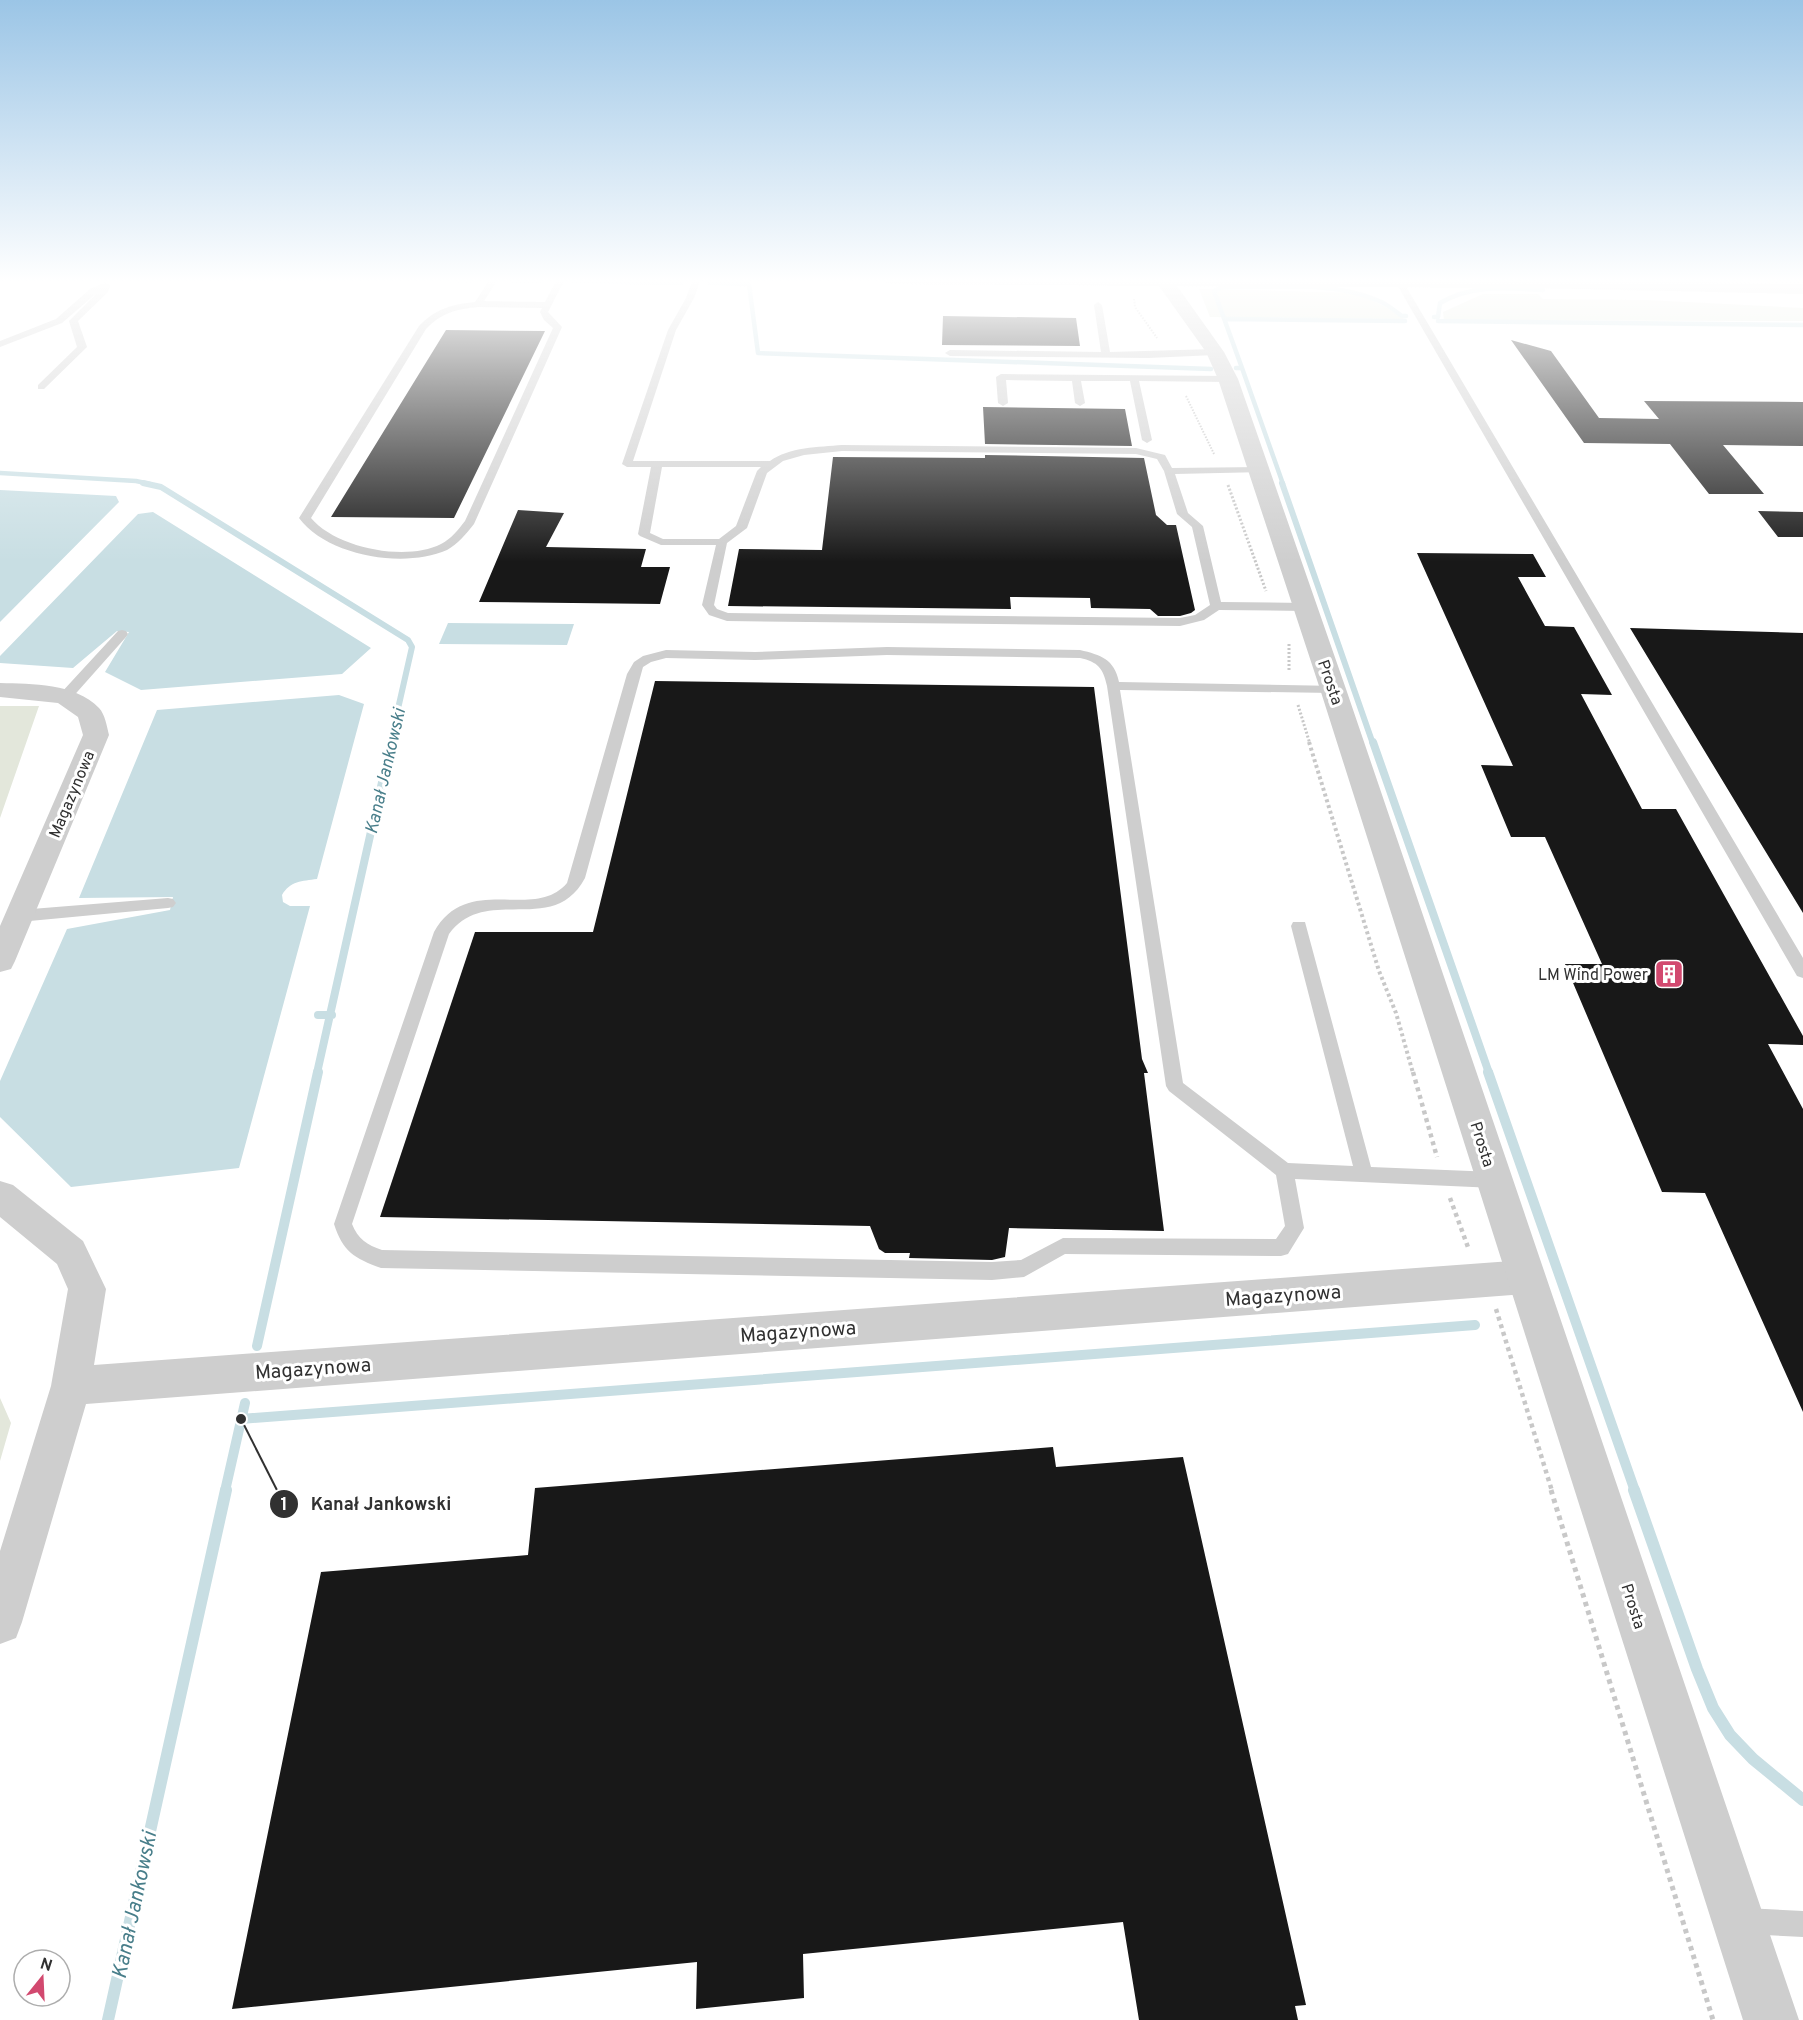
<svg xmlns="http://www.w3.org/2000/svg" width="1803" height="2020" viewBox="0 0 1803 2020" font-family="Overpass,sans-serif">
<style>
.green{fill:#e3e7db}
.water{fill:#c8dee3}
.lines{fill:none;stroke-linecap:round;stroke-linejoin:round}
.stream-far4{stroke:#c8dee3;stroke-width:4.5}
.stream-far3{stroke:#c8dee3;stroke-width:6}
.stream-far2{stroke:#c8dee3;stroke-width:8}
.stream-far1{stroke:#c8dee3;stroke-width:10}
.stream{stroke:#c8dee3;stroke-width:12}
.building{fill:#181818}
.path-far4{stroke:#c8c8c8;stroke-width:2;stroke-dasharray:1.5 1.5;stroke-linecap:butt}
.path-far3{stroke:#c8c8c8;stroke-width:3;stroke-dasharray:2 2;stroke-linecap:butt}
.path-far2{stroke:#c8c8c8;stroke-width:4;stroke-dasharray:3 3;stroke-linecap:butt}
.path-far1{stroke:#c8c8c8;stroke-width:4.5;stroke-dasharray:4 4;stroke-linecap:butt}
.path{stroke:#c8c8c8;stroke-width:5;stroke-dasharray:4.5 4.5;stroke-linecap:butt}
.service{fill:#cecece;fill-rule:evenodd}
.minor{fill:#cecece;fill-rule:evenodd}
.tertiary{fill:#cecece;fill-rule:evenodd}
.labels{text-anchor:middle;stroke-width:6;stroke-linejoin:round;paint-order:stroke}
.street-label{font-size:16px;fill:#313131;stroke:#fff}
.poi-label{font-size:16px;fill:#313131;stroke:#fff;text-anchor:end}
.water-label{font-size:18px;font-style:italic;fill:#487e8a;stroke:#fff}
.near-street-label{font-size:20px;fill:#313131;stroke:#fff}
.near-water-label{font-size:21px;font-style:italic;fill:#487e8a;stroke:#fff}
.leader{fill:none;stroke:#313131;stroke-width:2}
.callout-dot{fill:#313131;stroke:#fff;stroke-width:2}
.mark-label{font-size:18px;text-anchor:middle;font-weight:bold;fill:#fff}
.callout-label{font-size:18px;text-anchor:middle;font-weight:bold;fill:#313131;stroke:#fff;stroke-width:6;stroke-linejoin:round;paint-order:stroke}
</style>
<rect width="100%" height="100%" fill="#fff"/>
<!-- green -->
<path class="green" d="M1649 279H1803V283Z
M1199 289 1355 293 1384 306 1404 319 1210 317Z
M1483 294H1538L1543 299 1646 300 1803 308V321L1444 320 1443 312Z
M0 706H39L0 818Z
M0 1398 11 1423 0 1461Z"/>
<!-- water -->
<path class="water" d="M0 490 116 496 119 502 0 622Z
M153 512 371 648 342 674 141 690 105 672 129 632 117 631 73 668 0 663V656L138 514Z
M448 623 574 624 567 645 439 644Z
M339 695 364 704 317 879C302 881 290 881 282 895L283 902 290 906H310L239 1168 71 1187 0 1117V1081L67 929 170 910 173 897 79 898 157 710Z"/>
<g class="lines">
<!-- stream-far4 -->
<path class="stream-far4" d="M321 279 473 280
M512 281H542
M574 281 681 283
M710 283 749 284 758 353 1211 369
M1434 317H1438L1440 303C1472 284 1507 288 1543 290
M1226 319 1405 321
M1438 321 1803 325
M1236 368H1242L1214 291 1222 287C1272 288 1332 280 1379 301 1387 304 1395 311 1402 316H1406
M1242 368 1283 484
M0 473 136 481 150 484"/>
<!-- stream-far3 -->
<path class="stream-far3" d="M143 483 161 487 408 640 412 647 390 744
M1282 483 1373 744"/>
<!-- stream-far2 -->
<path class="stream-far2" d="M1373 742 1489 1073
M318 1015H332
M317 1073 391 742"/>
<!-- stream-far1 -->
<path class="stream-far1" d="M1488 1072 1635 1491
M257 1346 318 1072
M241 1419 1475 1325
M225 1491 245 1403"/>
<!-- stream -->
<path class="stream" d="M1634 1490 1697 1669 1713 1708 1730 1735 1753 1759 1803 1800
M108 2020 226 1490"/>
</g>
<!-- building -->
<path class="building" d="M943 316 1076 318 1080 346 942 345Z
M446 330 545 331 454 518 331 517Z
M1511 340 1551 351 1599 418 1659 419 1644 401 1803 402V446L1723 445 1764 494H1709L1670 444 1584 443Z
M983 407 1125 409 1132 446 985 444Z
M985 455 1144 458 1156 515 1167 525H1176L1195 610 1191 613 1180 616H1158L1150 609 1091 608 1090 598 1010 597 1011 609 728 606 739 549 822 550 833 457 985 458Z
M518 510 564 513 546 547 646 549 641 567H670L660 604 479 602Z
M1758 511 1803 512V537H1778Z
M1417 553 1533 554 1546 577H1518L1545 626 1574 627 1612 695 1581 694 1642 809H1676L1803 1036V1045L1768 1044 1803 1109V1412L1705 1193 1662 1192 1565 964H1602L1545 837H1511L1481 765 1513 766Z
M1630 628 1803 633V913L1750 826Z
M655 681 1094 687 1142 1059 1148 1073H1144L1164 1231 1009 1228 1005 1257 992 1260 909 1258 910 1253H885L879 1249 870 1226 380 1217 475 932H593Z
M1053 1447 1056 1467 1183 1457 1306 2005 1295 2006 1298 2020H1139L1123 1922 803 1954 804 1998 696 2009 697 1962 232 2009 321 1572 528 1555 535 1488Z"/>
<g class="lines">
<!-- path-far4 -->
<path class="path-far4" d="M1134 299 1135 307 1157 338
M1186 396 1214 454"/>
<!-- path-far3 -->
<path class="path-far3" d="M1228 485 1266 591
M1289 644V672
M1298 705 1310 744"/>
<!-- path-far2 -->
<path class="path-far2" d="M1309 742 1379 971 1396 1013 1413 1073"/>
<!-- path-far1 -->
<path class="path-far1" d="M1413 1072 1437 1157
M1450 1198 1469 1250
M1496 1309 1552 1491"/>
<!-- path -->
<path class="path" d="M1551 1490 1713 2020"/>
<!-- service -->
<path class="service" d="M490 279H498L484 301 545 302 557 279H565L548 312 562 327 474 524C466 534 458 544 447 550 404 569 327 556 299 518L419 326C435 309 453 304 475 302ZM478 307 542 308 540 312 544 320 553 328 465 521C458 530 451 539 441 544 406 562 336 548 311 518L426 329C441 313 457 309 478 307Z
M693 279H701L694 298 676 330 633 461H770C789 447 819 447 842 445L1136 448 1165 455 1172 468 1260 467 1265 470 1264 472 1175 474 1188 513 1203 526 1221 602 1305 603 1311 607 1305 611 1219 610 1204 620 1180 626 727 621 709 615 702 605 716 545H661L640 536 638 534 651 467H627L622 464 668 330 686 298ZM842 451 1136 454 1157 459 1164 471 1177 514 1192 527 1210 605 1195 615 1180 618 728 613 717 609 714 605 727 543 747 528 767 473 783 461 804 455ZM662 467H761L757 471 736 526 719 539H663L650 533Z
M1400 280 1404 283 1803 958V978L1797 976 1396 283Z
M106 282 110 285 108 292 78 321 87 347 44 389H38V385L77 347 69 321 98 292 62 323 0 347V341L56 319 90 289Z
M1098 302 1102 305 1110 352 1215 349 1220 352 1215 355 1148 358 950 356 945 353 950 350 1101 352 1094 305Z
M1001 374 1228 376 1233 379 1228 382 1139 381 1152 440 1147 443 1142 440 1130 381H1081L1085 403 1080 406 1075 403 1072 381 1006 380 1008 403 1003 406 998 403 996 377Z
M122 630 126 631 128 634 126 637 70 700H60L58 697 60 694 118 631Z
M887 647 1080 650C1101 655 1114 659 1119 682L1338 686 1339 689 1338 692 1333 693 1120 690 1183 1083 1288 1163 1353 1166 1291 926 1293 922H1305L1371 1167 1495 1172 1501 1174 1504 1180 1501 1186 1495 1188 1295 1179 1304 1228 1288 1254 1281 1256 1065 1254 1024 1277 992 1280 381 1268C354 1258 343 1252 334 1224L434 932C468 872 534 922 567 883L627 674 634 662 643 656 666 650 755 652ZM887 655 1080 658C1098 662 1103 668 1107 686L1166 1086 1169 1091 1276 1175 1285 1226 1276 1239 1063 1238 1021 1260 992 1262 382 1250C367 1245 358 1239 352 1224L449 934C486 883 553 938 585 878L643 667 651 662 666 658 755 660Z
M168 898 173 899 176 903 173 907 168 908 19 922 14 920 11 916 14 912 19 910Z
M1745 1908 1803 1911V1937L1745 1934 1736 1930 1732 1921 1736 1912Z"/>
<!-- minor -->
<path class="minor" d="M0 683C32 684 75 683 99 708 105 714 107 727 109 735L15 961 11 969 0 972V926L83 735 78 717 58 703 0 697Z
M0 1181 13 1185 83 1241 106 1289 94 1365 1525 1260 1538 1265 1544 1277 1538 1289 1525 1294 86 1404 22 1622 16 1638 0 1644V1551L51 1386 68 1289 57 1264 0 1217Z"/>
<!-- tertiary -->
<path class="tertiary" d="M883 279H1572L1803 284V294L1534 288 1177 286 1224 352 1238 379 1346 689 1799 2020H1743L1320 689 1218 379 1206 352 1159 286 891 284 885 283Z"/>
</g>
<!-- sky -->
<linearGradient id="sky" x2="0" y2="1"><stop stop-color="#9bc5e6"/><stop offset="0.5" stop-color="#fff"/><stop offset="1" stop-color="#fff" stop-opacity="0"/></linearGradient>
<rect width="1803" height="562" fill="url(#sky)"/>
<!-- icons -->
<defs>
<g id="building-square" transform="scale(1.5)"><rect x="-9" y="-9" width="18" height="18" rx="4" fill="#d2496f" stroke="#fff"/><path d="M-4-6H4V6H1V3H-1V6H-4ZM-2.5-4.3h1.7v1.8h-1.7ZM.8-4.3h1.7v1.8H.8ZM-2.5-1h1.7V.8h-1.7ZM.8-1h1.7V.8H.8Z" fill="#fff"/></g>
</defs>
<g fill-rule="evenodd">
<use href="#building-square" x="1669" y="974"/>
</g>
<g class="labels">
<!-- street labels -->
<g class="street-label">
<text transform="translate(1331 682) rotate(71)" y="6">Prosta</text>
<text transform="translate(71 794) rotate(-67)" y="6">Magazynowa</text>
<text transform="translate(1483 1144) rotate(72)" y="6">Prosta</text>
<text transform="translate(1634 1606) rotate(72)" y="6">Prosta</text>
</g>
<!-- poi labels -->
<g class="poi-label">
<text x="1648" y="980">LM Wind Power</text>
</g>
<!-- water labels -->
<g class="water-label">
<text transform="translate(385 771) rotate(-77)" y="6">Kanał Jankowski</text>
</g>
<!-- near-street labels -->
<g class="near-street-label">
<text transform="translate(1283 1295) rotate(-4)" y="7">Magazynowa</text>
<text transform="translate(798 1331) rotate(-4)" y="7">Magazynowa</text>
<text transform="translate(313 1368) rotate(-4)" y="7">Magazynowa</text>
</g>
<!-- near-water labels -->
<g class="near-water-label">
<text transform="translate(134 1905) rotate(-78)" y="7">Kanał Jankowski</text>
</g>
</g>
<!-- callouts -->
<path class="leader" d="M241 1419L284 1504"/>
<g class="callout-dot">
<circle cx="241" cy="1419" r="6"/>
<circle cx="284" cy="1504" r="15"/>
</g>
<g class="mark-label">
<text x="284" y="1510">1</text>
</g>
<g class="callout-label">
<text x="381" y="1510">Kanał Jankowski</text>
</g>
<!-- north arrow -->
<g transform="translate(42 1978) rotate(18)"><circle r="28" fill="#ffffff" stroke="#adadad" stroke-width="1.5"/>
<path d="M0-4.5L10 22L0 15L-10 22Z" fill="#d2496f"/>
<text y="-9" font-size="16" font-weight="bold" text-anchor="middle" fill="#313131">N</text>
</g>
</svg>
